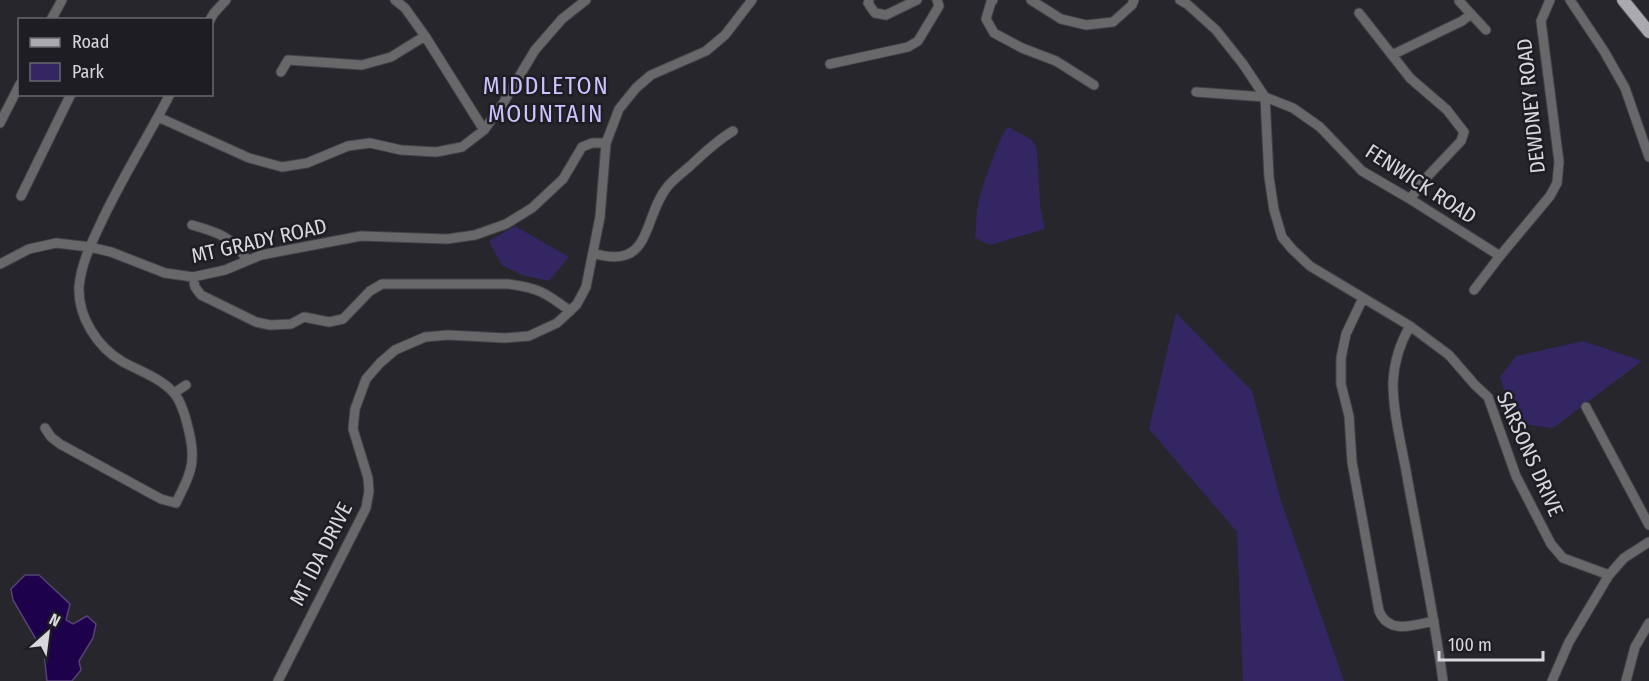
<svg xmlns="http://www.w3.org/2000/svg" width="1649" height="681" viewBox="0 0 1649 681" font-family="'Fira Sans Condensed',sans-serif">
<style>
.green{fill:#342663}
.water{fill:#1d014a;stroke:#554276;stroke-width:1.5}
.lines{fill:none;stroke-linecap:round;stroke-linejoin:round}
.minor-casing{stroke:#434248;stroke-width:11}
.major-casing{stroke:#434248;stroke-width:14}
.minor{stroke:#68686b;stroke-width:9}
.major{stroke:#a9a9af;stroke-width:12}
.labels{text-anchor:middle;stroke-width:5;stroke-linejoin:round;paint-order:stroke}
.street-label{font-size:21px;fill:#d8d8dc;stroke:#1d1d23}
.quarter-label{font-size:24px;letter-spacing:1.5px;fill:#cac3fd;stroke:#1d1d23}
</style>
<rect width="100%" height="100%" fill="#27262c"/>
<!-- green -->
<path class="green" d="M1008 127 1032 140 1037 149 1040 206 1045 229 990 245 975 238C976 227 976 216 978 205 980 192 1000 134 1008 127Z
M515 226 569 257 549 281 522 275 502 265 489 241Z
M1176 313 1252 391 1281 501 1344 681H1243L1237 532 1149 429Z
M1583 341 1642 361 1553 428 1522 424 1508 404 1500 377 1516 356Z"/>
<!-- water -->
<path class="water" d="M25 575H39L70 604 66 620 73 624 87 616 96 624 93 638 79 661 81 670 72 681H47L44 653 13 600 11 589Z"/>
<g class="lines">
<!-- minor casing -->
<g class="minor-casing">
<path id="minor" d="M395 0 405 8 425 36 484 130
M869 0 868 3 875 13 886 15 917 0
M993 0 991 2 986 19 994 33 1022 48 1056 61 1094 85
M1031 0 1061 19 1086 25 1113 22 1132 5 1134 0
M1180 0 1187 4 1216 30 1243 64 1265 97 1269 177 1274 210 1282 237 1292 249 1310 266 1410 326 1449 355 1475 385 1488 397 1516 476 1551 544 1563 558 1609 575
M1570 0 1604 51 1625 88 1649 157
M1459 1 1486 30
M1359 13 1410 78 1447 110 1464 132 1461 141 1427 177 1410 199
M51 20 62 0
M210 20 214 13 226 0
M1392 55 1462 21 1471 14
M830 64 908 47 918 41 939 6 937 0
M281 72 288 60 362 65 391 57 425 36
M1196 92 1265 97 1293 108 1320 127 1362 171 1410 199 1500 256
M158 117 249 158 282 167 307 163 348 146 370 143 401 150 436 152 462 147 484 130 502 105 535 50 562 19 586 0
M0 123 20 84
M21 196 71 94
M192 225C217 232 233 237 247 260
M593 253C653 272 642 217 668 186 674 179 682 173 689 167 703 154 716 141 733 131
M0 264 29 249 56 243 90 247 111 252 165 273 193 277 225 270 261 255 361 236 447 239 475 235 506 224 532 208 563 179 582 147 592 143H606
M193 277 195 287 201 295 256 322 270 325 291 324 304 317 329 322 343 319 370 291 382 284H508C539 288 546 293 570 311
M1474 290 1500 256 1550 196 1557 183 1559 162 1541 21 1550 0
M1363 298 1346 334 1341 358V384L1349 416 1352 462 1379 611C1389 635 1414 625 1434 621
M1410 326C1400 343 1394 362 1393 383 1393 415 1403 451 1408 482 1420 548 1434 614 1443 681
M174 393 186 385
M1586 407 1649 525
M45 428 51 437 60 444 161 499 176 503C180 494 186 484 189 474 196 456 190 434 185 416 182 408 180 399 173 392 160 378 140 371 123 362 97 347 78 317 79 287 81 265 90 246 99 227 120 181 147 139 170 94
M278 681 366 508 369 491 368 478 353 429 355 409 366 379 380 363 395 350 425 337 448 335 505 338 529 336 557 323 570 311 577 304 586 287 600 217 606 143 619 109 636 88 651 75 706 51 725 35 752 0
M1552 681 1569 642 1609 575 1624 558 1649 542
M1626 681 1635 647 1649 623"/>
</g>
<!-- major casing -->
<g class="major-casing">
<path id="major" d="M1623 0 1649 32"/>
</g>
<!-- minor -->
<use href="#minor" class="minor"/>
<!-- major -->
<use href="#major" class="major"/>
</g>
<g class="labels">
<!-- street labels -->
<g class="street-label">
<text transform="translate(1531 106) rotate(-96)" y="7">DEWDNEY ROAD</text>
<text transform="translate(1421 184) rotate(33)" y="7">FENWICK ROAD</text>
<text transform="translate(259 241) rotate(-13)" y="7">MT GRADY ROAD</text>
<text transform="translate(1530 454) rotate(66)" y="7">SARSONS DRIVE</text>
<text transform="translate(321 554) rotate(-63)" y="7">MT IDA DRIVE</text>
</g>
<!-- quarter labels -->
<g class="quarter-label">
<text x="546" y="94">MIDDLETON<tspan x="546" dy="28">MOUNTAIN</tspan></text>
</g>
</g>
<!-- legend -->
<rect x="18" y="18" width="195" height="78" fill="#1d1d23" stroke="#68686d" stroke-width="1.5"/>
<rect x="30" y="38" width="30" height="9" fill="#a9a9af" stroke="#68686d" stroke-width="1.5"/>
<text x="72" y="48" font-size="18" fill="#d8d8dc">Road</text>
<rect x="30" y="63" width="30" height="18" fill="#342663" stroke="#68686d" stroke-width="1.5"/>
<text x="72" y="78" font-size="18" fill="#d8d8dc">Park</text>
<!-- north arrow -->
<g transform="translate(48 633) rotate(28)" stroke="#1d1d23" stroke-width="4.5" paint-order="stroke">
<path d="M0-4.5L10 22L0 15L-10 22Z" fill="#d8d8dc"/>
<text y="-9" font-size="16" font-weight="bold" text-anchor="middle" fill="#d8d8dc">N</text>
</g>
<!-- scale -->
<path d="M1439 651v9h104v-9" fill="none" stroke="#d8d8dc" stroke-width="3"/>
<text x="1448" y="651" font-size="18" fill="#d8d8dc" stroke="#1d1d23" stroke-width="4.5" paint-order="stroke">100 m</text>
</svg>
